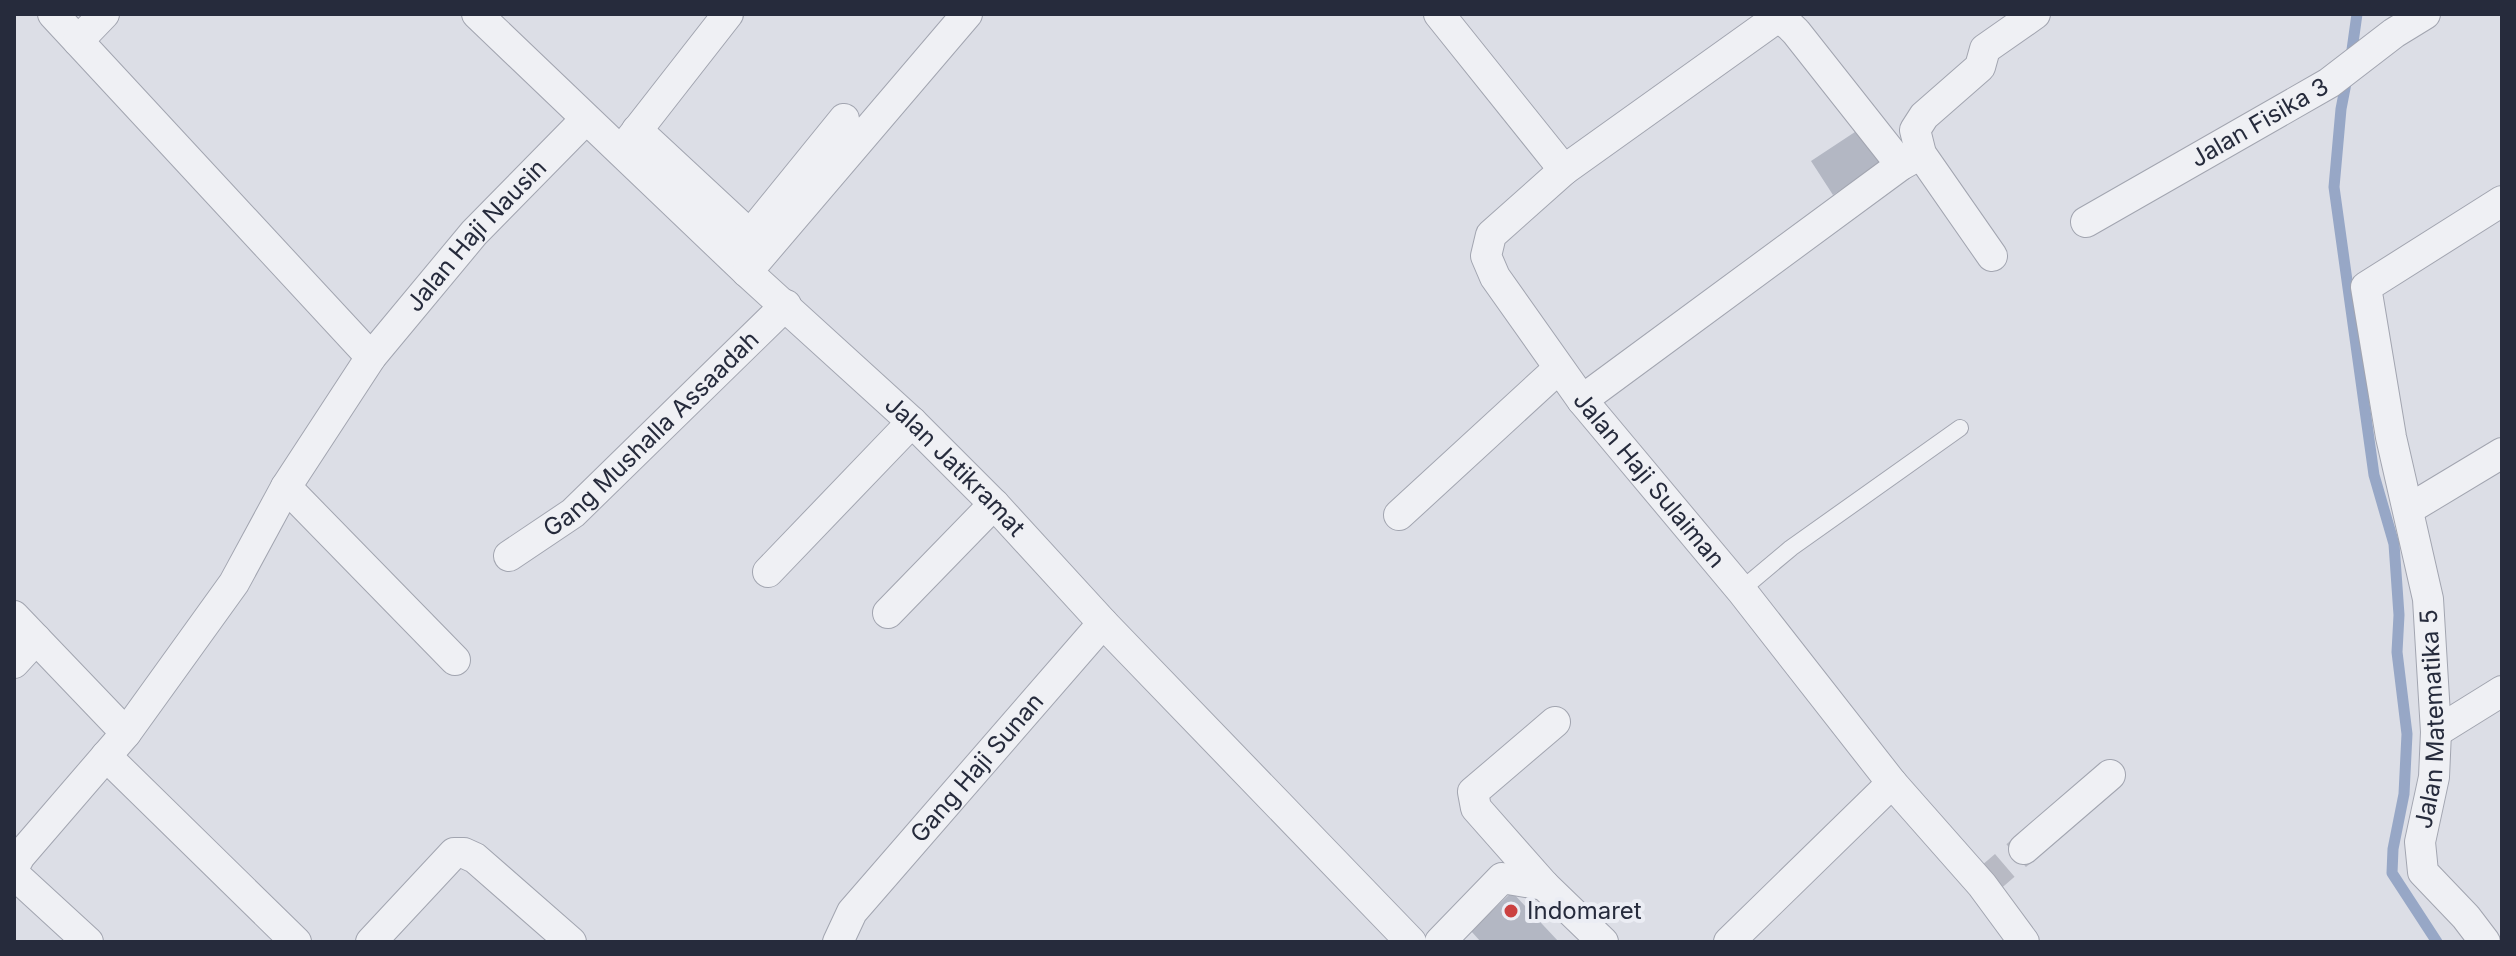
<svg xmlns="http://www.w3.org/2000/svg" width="2516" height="956" viewBox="0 0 2516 956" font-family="Inter,sans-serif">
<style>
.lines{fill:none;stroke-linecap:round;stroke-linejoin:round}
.stream{stroke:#97a7c6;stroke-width:11}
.building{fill:#b3b7c3}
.street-tunnel{stroke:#b8bac4;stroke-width:30;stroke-dasharray:30 15;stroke-linecap:butt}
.lane-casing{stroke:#a2a5b0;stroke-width:18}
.street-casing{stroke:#a2a5b0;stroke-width:32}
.lane{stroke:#eff0f4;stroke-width:16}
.street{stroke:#eff0f4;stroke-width:30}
.poi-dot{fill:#cb4141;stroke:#ebedf4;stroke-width:3}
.labels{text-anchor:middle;stroke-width:8;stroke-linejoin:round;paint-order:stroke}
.street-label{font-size:24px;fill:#262b3c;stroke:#ebedf4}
.poi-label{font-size:24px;fill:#262b3c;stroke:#ebedf4;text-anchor:start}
</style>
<rect width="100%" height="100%" fill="#dcdee6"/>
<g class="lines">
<!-- stream -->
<path class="stream" d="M2351 57 2357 14
M2347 78 2341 109 2334 187 2374 475 2394 544 2399 615 2397 652 2407 734 2404 794 2393 849 2392 873 2437 942"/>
</g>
<!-- building -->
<path class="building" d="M1858 130 1881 163 1833 195 1811 161Z
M1512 892 1559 942H1481L1471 931Z"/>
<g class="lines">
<!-- street-tunnel -->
<path class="street-tunnel" d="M1982 885 2024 849"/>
<!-- lane casing -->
<g class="lane-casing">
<path id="lane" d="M1741 590 1791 548 1960 428"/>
</g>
<!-- street casing -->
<g class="street-casing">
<g id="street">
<path d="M53 14 371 357"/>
<path id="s1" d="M477 14 747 272 912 422 994 504 1103 623 1411 942"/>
<path d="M1439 14 1564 170"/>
<path d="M78 41 104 14"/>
<path d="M637 130 749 234"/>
<path d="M621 151 728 14"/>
<path id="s2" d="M1901 165 1796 32C1787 23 1783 18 1771 22L1564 170 1491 235 1486 256 1495 277 1582 400 1741 590 1892 783 1982 885 2024 942"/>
<path id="s3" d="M2086 222 2329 83 2394 33 2425 14"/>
<path d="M1992 256 1921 154 1915 130 1924 116 1980 67 1985 49 2035 14"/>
<path d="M732 257 844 119"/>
<path d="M747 272 967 14"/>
<path d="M1582 400 1901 165 1921 154"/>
<path d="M286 487 455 660"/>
<path d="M2409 509 2502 453"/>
<path d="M1399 515 1558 369"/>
<path id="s4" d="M509 556 573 513 786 305"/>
<path d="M768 572 912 422"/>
<path d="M888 613 994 504"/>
<path d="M14 616 126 733"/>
<path d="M14 663 36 639"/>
<path d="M2436 732 2502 691"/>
<path d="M106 756 296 942"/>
<path d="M2024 849 2110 775"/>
<path d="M1544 885 1476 808 1473 792 1555 722"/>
<path id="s5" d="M88 942 15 875V865L20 856 126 733 234 583 286 487 371 357 474 233 586 119"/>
<path d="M371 942 454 853H464L475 858 571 942"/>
<path id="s6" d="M838 942 852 912 1103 623"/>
<path d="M1440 942 1502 878 1544 885 1603 942"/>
<path d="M1729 942 1892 783"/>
<path id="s7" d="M2485 942 2466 917 2423 872 2420 842 2434 777 2436 732 2428 599 2391 437 2366 287 2502 201"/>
</g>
</g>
<!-- lane -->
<use href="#lane" class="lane"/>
<!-- street -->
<use href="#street" class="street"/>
</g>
<!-- markers -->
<circle class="poi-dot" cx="1511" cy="911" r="8"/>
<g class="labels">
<!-- street labels -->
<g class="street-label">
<text dy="8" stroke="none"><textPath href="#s3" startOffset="200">Jalan Fisika 3</textPath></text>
<text dy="8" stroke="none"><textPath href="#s5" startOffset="892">Jalan Haji Nausin</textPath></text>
<text dy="8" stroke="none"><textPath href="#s4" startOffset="188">Gang Mushalla Assaadah</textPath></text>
<text dy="8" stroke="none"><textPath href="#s1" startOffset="658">Jalan Jatikramat</textPath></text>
<text dy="8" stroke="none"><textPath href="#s2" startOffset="850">Jalan Haji Sulaiman</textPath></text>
<text dy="8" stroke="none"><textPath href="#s7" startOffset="248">Jalan Matematika 5</textPath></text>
<text dy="8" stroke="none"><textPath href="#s6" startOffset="224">Gang Haji Sunan</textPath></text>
</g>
<!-- poi labels -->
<g class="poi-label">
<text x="1527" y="919">Indomaret</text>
</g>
</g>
<!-- border -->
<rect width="2516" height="956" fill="none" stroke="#262b3c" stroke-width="32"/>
</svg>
